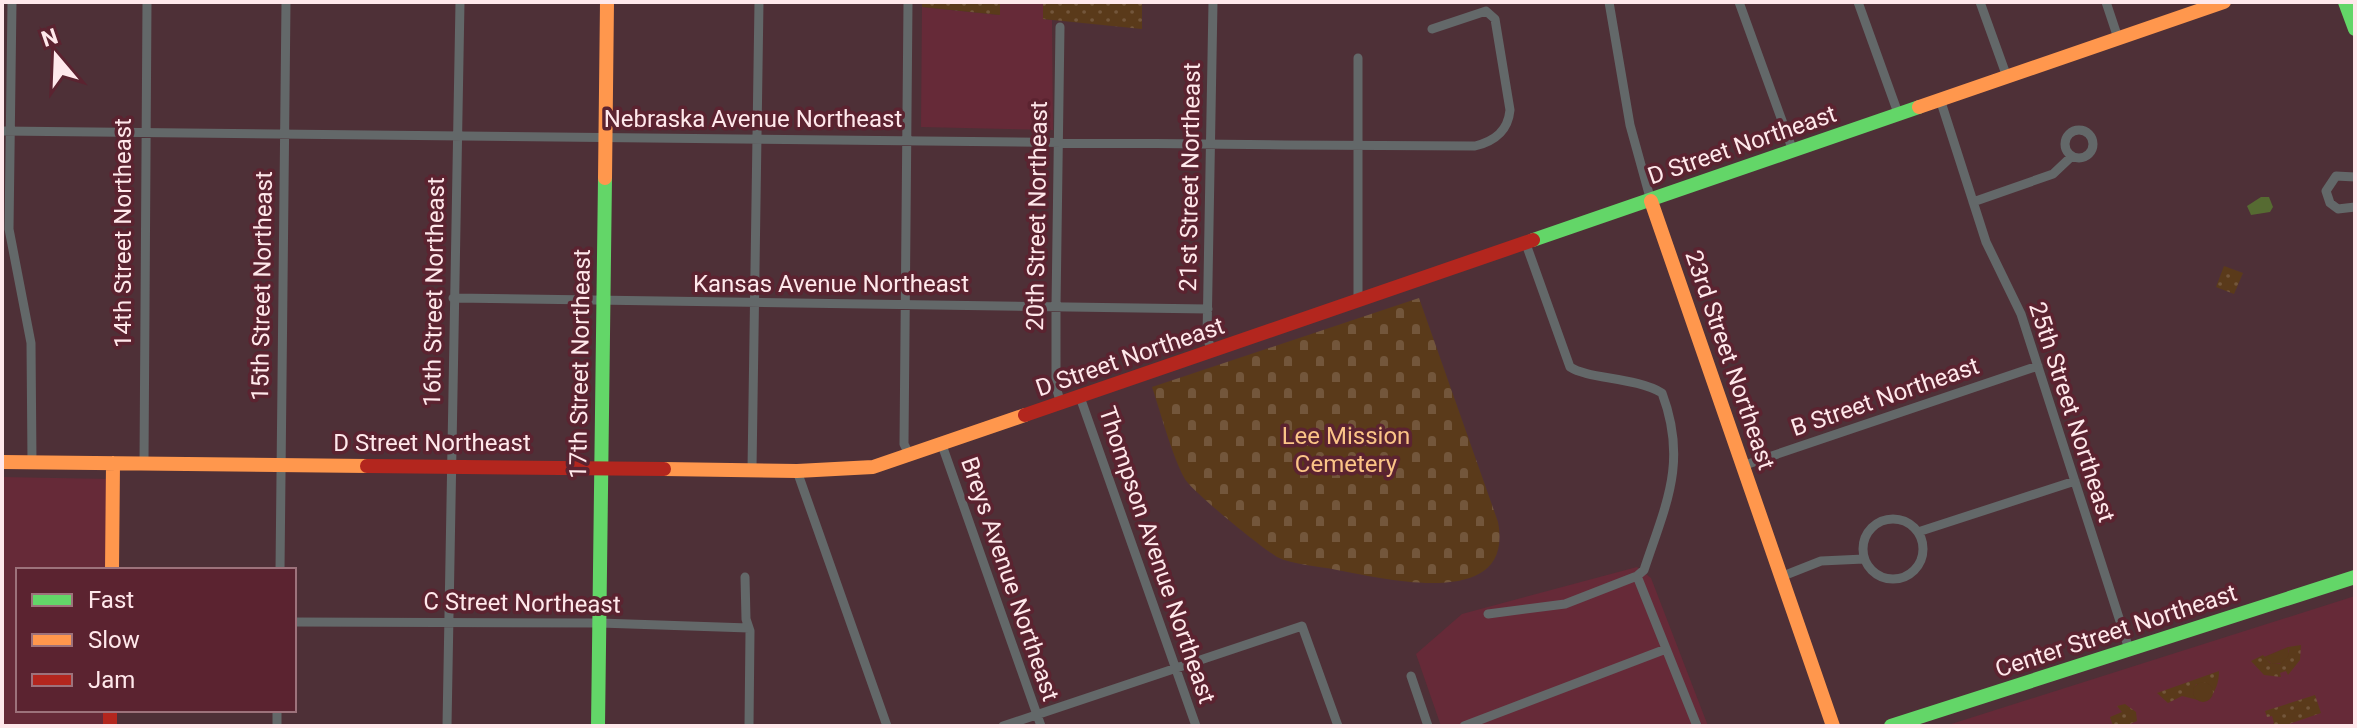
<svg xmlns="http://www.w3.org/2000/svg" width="2357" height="728" viewBox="0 0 2357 728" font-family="Roboto,sans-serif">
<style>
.built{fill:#662a38}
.green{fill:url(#green-dots)}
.cemetery{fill:url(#cemetery-stones)}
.pitch{fill:#5a3a1a}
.water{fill:#566b32}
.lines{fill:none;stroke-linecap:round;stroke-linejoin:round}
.street{stroke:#636869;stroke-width:9}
.fast{stroke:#63d668;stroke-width:14}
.slow{stroke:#ff974d;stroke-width:14}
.jam{stroke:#b3261e;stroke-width:14}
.labels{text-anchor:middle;stroke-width:7;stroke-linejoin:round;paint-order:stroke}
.street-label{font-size:24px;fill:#ffe8eb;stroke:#5b2330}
.park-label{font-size:24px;fill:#fbc487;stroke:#5b2330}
</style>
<defs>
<pattern id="green-dots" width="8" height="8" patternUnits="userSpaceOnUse" patternTransform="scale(2)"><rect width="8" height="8" fill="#5a3a1a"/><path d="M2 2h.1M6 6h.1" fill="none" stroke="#73563b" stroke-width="1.8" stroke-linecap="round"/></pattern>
<pattern id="cemetery-stones" width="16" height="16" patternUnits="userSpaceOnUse" patternTransform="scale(2)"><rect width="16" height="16" fill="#5a3a1a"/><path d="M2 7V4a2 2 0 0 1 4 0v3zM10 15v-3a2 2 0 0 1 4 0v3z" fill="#73563b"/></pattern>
</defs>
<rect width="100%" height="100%" fill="#4e3037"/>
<!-- built -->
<path class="built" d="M1000 2H1043V19L1052 20 1053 130 921 127 922 7 999 15Z
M2 477 111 479 108 570H18V710H104V726H2Z
M1637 567 1651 578 1708 726H1441L1416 654 1462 614Z
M2355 596V726H1945Z"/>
<!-- green -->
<path class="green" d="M922 2H1000V15L922 7Z
M1043 2H1142V29L1043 19Z
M2224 266 2243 273 2234 294 2216 287Z
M2301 645 2300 660 2288 675 2286 671 2280 673 2281 677 2264 675 2251 661 2263 655 2270 663 2280 664 2289 652 2288 647Z
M2219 671C2219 682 2216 690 2210 698L2212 689 2196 684 2193 693 2198 700 2182 696 2168 703 2157 693Z
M2315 695 2321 713 2283 726H2270L2274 723 2272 716 2267 717 2265 711Z
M2125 704 2136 712 2137 721 2130 724 2136 725 2113 726 2110 717 2122 712 2117 706Z"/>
<!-- cemetery -->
<path class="cemetery" d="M1419 298 1498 522C1515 611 1386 579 1337 570 1319 566 1293 565 1277 557 1259 546 1202 499 1188 483 1176 470 1159 407 1152 387Z"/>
<!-- pitch -->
<path class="pitch" d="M2288 647 2289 655 2282 663 2272 664 2264 657Z
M2193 692a10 10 0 1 1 20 0a10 10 0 1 1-20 0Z"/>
<!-- water -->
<path class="water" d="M2261 197H2269L2273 207 2270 212 2251 215 2247 206Z"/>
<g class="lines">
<!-- street -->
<path class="street" d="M12 2 9 229 31 343 32 462
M908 2 904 444 910 456
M1609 2 1630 125 1651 201
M1739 2 1793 151
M1858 2 1898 113
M1980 2 2007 77
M2106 2 2118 38
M1060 27 1056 306V387L1061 404
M1358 58V302
M1940 99 1986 242 2021 314 2129 649
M2065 144a14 14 0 1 1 28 0a14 14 0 1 1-28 0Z
M2 131 1286 145 1475 146C1495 141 1508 131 1510 110L1495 19 1486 11 1432 29
M2355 177 2336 176 2326 191 2330 203 2338 209 2355 207
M1973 202 2053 174 2072 156
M453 298 1208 309
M1212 352 1207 337 1213 2
M1080 397 1196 726
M942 445 1041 726
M144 463 147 2
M1745 465 2038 366
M752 469 759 2
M797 471 887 726
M1863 549a30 30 0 1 1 60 0a30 30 0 1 1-60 0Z
M1918 532 2075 481
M280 570 286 2
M1637 576 1697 726
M1783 576 1821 561 1864 559
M745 577 746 619 750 631 749 726
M1488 614 1565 604 1637 576 1644 570C1666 504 1688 462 1662 393 1635 377 1588 379 1570 367L1526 244
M294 622 600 623 749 628
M1411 676 1428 726
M277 726V710
M447 726 460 2
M1003 726 1302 626 1338 726
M1464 726 1666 649"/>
<!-- fast -->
<path class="fast" d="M2345 2 2355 29
M1533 240 1919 107
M598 726 605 178
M1891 726 2355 577"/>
<!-- slow -->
<path class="slow" d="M1919 107 2224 2
M605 178 607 2
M1651 201 1833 726
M2 462 367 466
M664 469 797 471 873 467 1025 415
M112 570 113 463"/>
<!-- jam -->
<path class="jam" d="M1025 415 1533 240
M367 466 664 469
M110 710V726"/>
</g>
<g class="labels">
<!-- street labels -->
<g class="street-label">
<text x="753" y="127">Nebraska Avenue Northeast</text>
<text transform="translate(1742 145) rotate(-19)" y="8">D Street Northeast</text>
<text transform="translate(1190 177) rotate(-89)" y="8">21st Street Northeast</text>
<text transform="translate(1037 216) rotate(-89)" y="8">20th Street Northeast</text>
<text transform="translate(123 233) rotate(-90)" y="8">14th Street Northeast</text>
<text x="831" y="292">Kansas Avenue Northeast</text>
<text transform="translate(262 286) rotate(-89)" y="8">15th Street Northeast</text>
<text transform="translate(434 292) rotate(-89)" y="8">16th Street Northeast</text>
<text transform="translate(1130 357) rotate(-19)" y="8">D Street Northeast</text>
<text transform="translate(1730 360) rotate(71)" y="8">23rd Street Northeast</text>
<text transform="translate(580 364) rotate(-89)" y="8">17th Street Northeast</text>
<text transform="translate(1885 397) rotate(-19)" y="8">B Street Northeast</text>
<text transform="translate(2072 412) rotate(72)" y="8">25th Street Northeast</text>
<text x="432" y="451">D Street Northeast</text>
<text transform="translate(1157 555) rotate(71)" y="8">Thompson Avenue Northeast</text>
<text transform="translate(1010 579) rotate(71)" y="8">Breys Avenue Northeast</text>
<text transform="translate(522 603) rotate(1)" y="8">C Street Northeast</text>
<text transform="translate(2116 631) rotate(-18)" y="8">Center Street Northeast</text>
</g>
<!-- park labels -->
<g class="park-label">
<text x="1346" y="444">Lee Mission<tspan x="1346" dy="28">Cemetery</tspan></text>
</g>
</g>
<!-- border -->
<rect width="2357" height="728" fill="none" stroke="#ffe8eb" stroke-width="8"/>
<!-- legend -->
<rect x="16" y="568" width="280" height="144" fill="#5b2330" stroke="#9d727b" stroke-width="2"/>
<rect x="32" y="594" width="40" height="12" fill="#63d668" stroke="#9d727b" stroke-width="2"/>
<text x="88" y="608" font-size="24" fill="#ffe8eb">Fast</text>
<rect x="32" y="634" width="40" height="12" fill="#ff974d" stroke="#9d727b" stroke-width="2"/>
<text x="88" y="648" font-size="24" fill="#ffe8eb">Slow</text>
<rect x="32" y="674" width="40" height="12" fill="#b3261e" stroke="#9d727b" stroke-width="2"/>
<text x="88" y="688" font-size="24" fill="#ffe8eb">Jam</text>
<!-- north arrow -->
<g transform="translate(56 56) rotate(341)" stroke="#5b2330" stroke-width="6" paint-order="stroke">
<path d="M0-6L14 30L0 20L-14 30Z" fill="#ffe8eb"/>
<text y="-12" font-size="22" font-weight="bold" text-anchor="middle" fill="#ffe8eb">N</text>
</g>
</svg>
